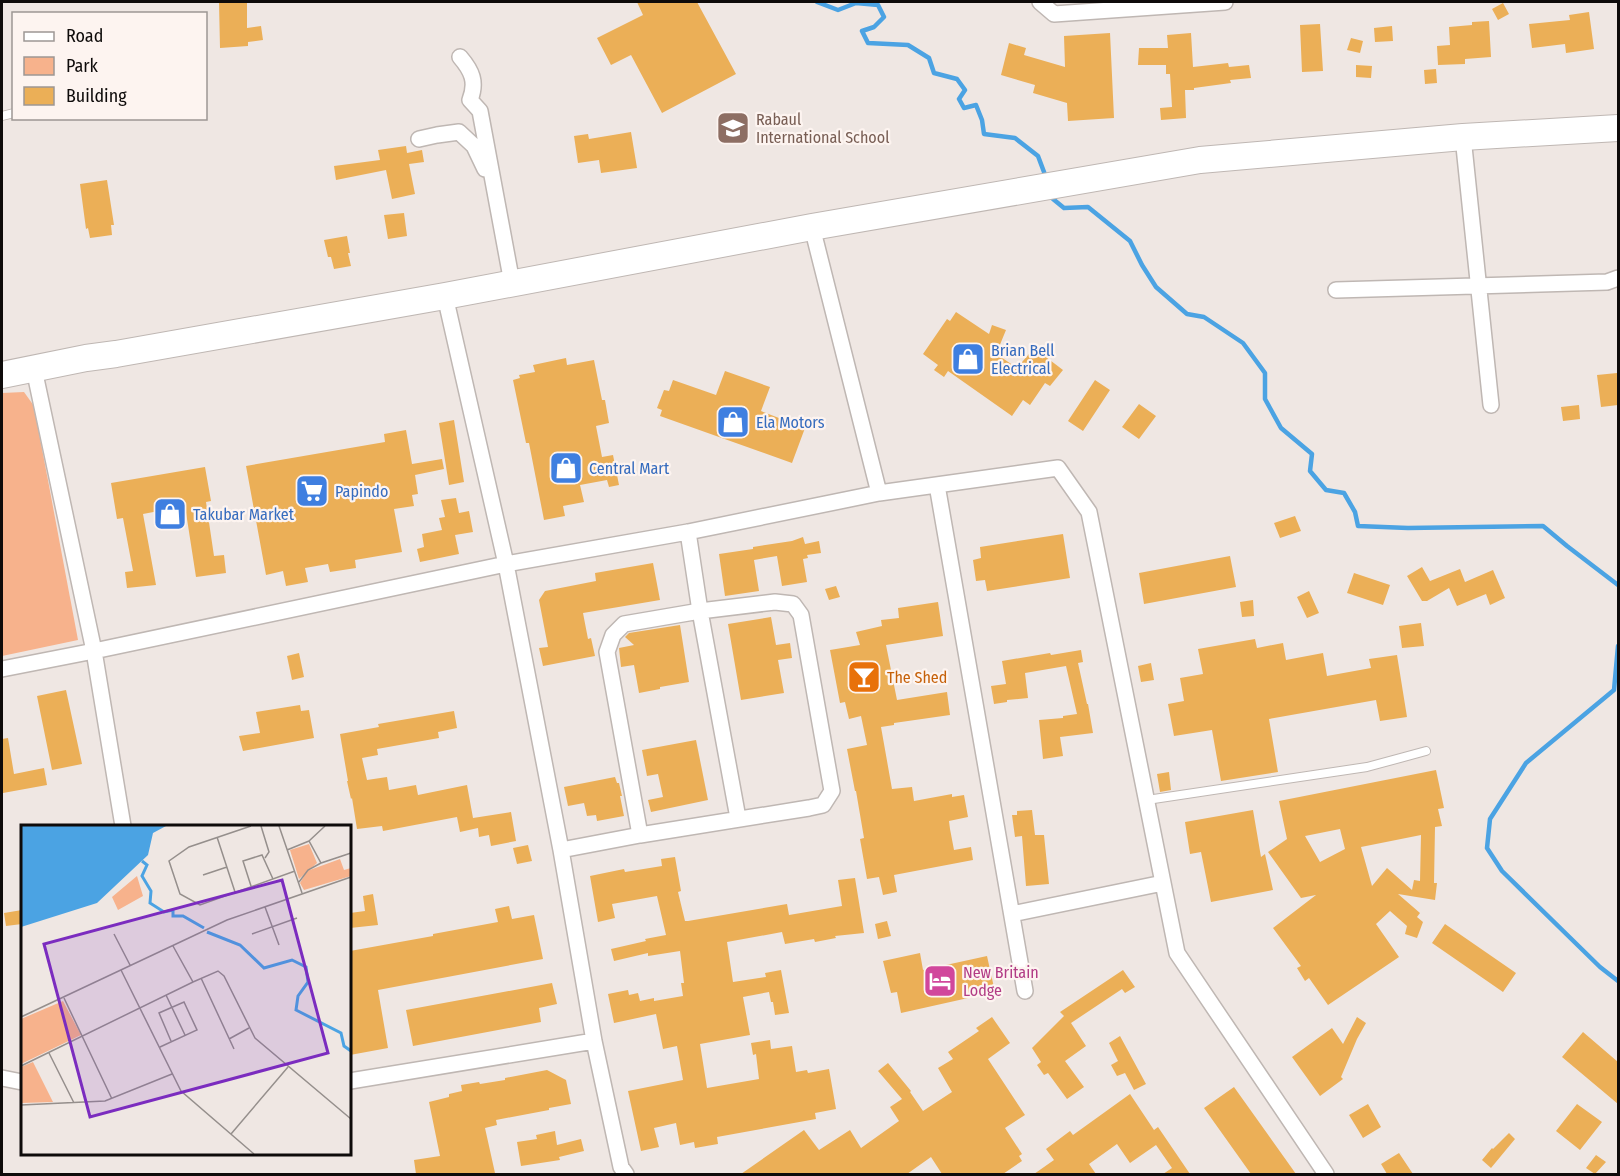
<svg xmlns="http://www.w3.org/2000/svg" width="1620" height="1176" viewBox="0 0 1620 1176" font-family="'Fira Sans Condensed',sans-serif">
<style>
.green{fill:#f7b28c}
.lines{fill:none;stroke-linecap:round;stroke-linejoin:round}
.stream{stroke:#4ba3e3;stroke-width:4.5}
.building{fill:#ebaf57;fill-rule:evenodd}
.lane-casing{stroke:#bfb7b3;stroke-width:10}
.street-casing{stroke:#bfb7b3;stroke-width:18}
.primary-casing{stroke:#bfb7b3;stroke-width:28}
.lane{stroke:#fff;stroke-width:8}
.street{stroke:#fff;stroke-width:15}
.primary{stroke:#fff;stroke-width:26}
.labels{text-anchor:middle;stroke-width:4.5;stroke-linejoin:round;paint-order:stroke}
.education-label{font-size:16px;fill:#785e54;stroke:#fdf4f0;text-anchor:start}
.shop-label{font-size:16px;fill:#366cbe;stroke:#fdf4f0;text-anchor:start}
.food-label{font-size:16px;fill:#c56008;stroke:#fdf4f0;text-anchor:start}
.hotel-label{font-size:16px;fill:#b23c85;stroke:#fdf4f0;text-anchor:start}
.inset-river{fill:none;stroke:#4ba3e3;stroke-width:3}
.inset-road{fill:none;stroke:#958f8c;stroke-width:1.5}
.view{fill:#7b2cbf;fill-opacity:0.15;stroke:#7b2cbf;stroke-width:3}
.inset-edge{fill:none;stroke:#0e0b0a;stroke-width:3}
</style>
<rect width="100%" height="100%" fill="#efe7e3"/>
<!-- green -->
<path class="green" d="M24 392 34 406 78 640 2 656V393Z"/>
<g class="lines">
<!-- stream -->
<path class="stream" d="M817 2 838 10 856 3 878 5 884 17 874 27 862 31 868 43 908 45 929 58 934 73 957 79 965 90 959 99 964 108 976 105 982 120 984 134 1015 138 1038 156 1047 180
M1051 193 1053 199 1064 208 1088 207 1130 241 1142 265 1156 287 1187 314 1204 317 1243 343 1265 373V399L1281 428 1312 454 1310 471 1326 490 1344 493 1355 512 1358 526 1408 528 1543 526 1567 546 1618 585
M1618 646 1614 690 1526 763 1490 819 1487 848 1502 871 1600 967 1618 981"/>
</g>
<!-- building -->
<path class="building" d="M219 2H247V28L261 26 263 40 248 42V46L220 48Z
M637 2H697L736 74 662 113 631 55 611 65 597 38 643 15Z
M1503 3 1509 14 1498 20 1492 9Z
M1589 12 1594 49 1566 53 1565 44 1532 48 1529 24 1570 20 1569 15Z
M1489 21 1491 57 1465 59V64L1438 65 1437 46 1450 45 1449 27 1472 25V22Z
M1320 24 1323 71 1302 72 1300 25Z
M1392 26 1393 41 1375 42 1374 28Z
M1110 33 1114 118 1068 121 1067 103 1033 93 1035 85 1001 75 1009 43 1026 48 1024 55 1065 67 1064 36Z
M1191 33 1193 67 1228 63 1229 67 1249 65 1251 78 1230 80 1231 83 1194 88V90H1185L1186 118 1161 120 1160 108 1172 107 1170 74H1166V65H1138L1139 48H1168L1167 35Z
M1351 38 1363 41 1360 53 1347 50Z
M1356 65 1372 66 1371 78 1356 77Z
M1436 69 1437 83 1425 84 1424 70Z
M631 132 637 168 601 173 599 160 578 163 574 136 588 134 589 139Z
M406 146 407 153 422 150 424 162 409 164 415 194 392 199 386 170 336 180 334 166 380 160 378 150Z
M107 180 114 225H111L112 235 90 238 88 228 86 229 80 184Z
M404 213 407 236 388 239 384 215Z
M347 236 350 253H348L351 266 334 269 331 257H328L324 240Z
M956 312 989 334 992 325 1006 330 999 347 995 353 1017 368 1034 348 1063 370 1050 386 1045 383 1030 405 1023 400 1012 416 948 371 944 377 934 370 938 365 923 354 947 319 950 321Z
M566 358 567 365 594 360 602 400H605L609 423 596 426 602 457 613 455 619 485 609 487 607 480 580 485 584 502 563 506 565 516 544 520 529 443H526L513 380 520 378 519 375 535 372 533 365Z
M725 371 770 387 761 411 805 428 792 463 660 416 662 410 657 408 664 390 669 391 673 380 716 395Z
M1617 373 1618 405 1601 407 1597 375Z
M1095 380 1110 390 1083 431 1068 421Z
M1139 404 1156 416 1139 439 1122 427Z
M1579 405 1580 419 1563 421 1561 407Z
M454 420 464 482 449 485 439 423Z
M406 430 412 464 442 459 444 469 415 475 418 494 412 495 414 506 394 509 402 552 355 560 356 568 330 572 328 564 305 568 308 582 286 586 283 571 266 575 246 466 385 442 384 434Z
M205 467 211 501 206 502 214 556 224 555 226 573 196 577 185 506 143 514 156 585 127 588 125 572 133 571 123 518 117 519 111 483Z
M456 498 459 513 469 511 473 532 455 535 459 554 420 562 417 549 424 547 422 534 442 530 439 518 445 517 441 500Z
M1295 516 1301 531 1280 538 1274 523Z
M1063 534 1070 578 987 591 985 580 976 581 973 560 981 558 980 547Z
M803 537 805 544 819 541 821 553 807 555 808 558 803 559 807 582 782 586 777 556 754 560 759 591 725 596 719 554 753 549V547L792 541Z
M1230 556 1236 587 1144 604 1139 573Z
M653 563 660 600 583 613 588 639 591 638 595 656 543 666 539 648 548 647 539 600 545 591 596 581 595 573Z
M1422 567 1430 581 1460 569 1465 582 1493 570 1505 598 1490 605 1486 594 1457 606 1449 588 1427 601H1422L1407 576Z
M1354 573 1390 585 1383 605 1347 593Z
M836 586 840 597 829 600 825 589Z
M1309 591 1319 613 1307 618 1297 597Z
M1253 600 1254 616 1242 617 1240 602Z
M938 602 943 636 886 645 897 700 947 692 950 715 894 723V725L881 727 892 789 912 787 914 801 952 794V797L964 795 968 817 949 821 950 829 954 850 971 847 973 860 894 875 897 892 883 895 879 877 867 879 860 839 864 838 856 791H855L847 749 867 745 861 716 849 719 845 702 840 703 830 650 860 645 856 632 882 626 881 620 899 618 898 608Z
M771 617 776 645 790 643 792 658 778 660 784 693 741 700 728 624Z
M1421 623 1424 646 1402 648 1399 626Z
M680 625 689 682 660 687V689L639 693 634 665 621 667 619 648 634 645 625 637 629 633Z
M1255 639 1257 648 1283 643 1286 660 1323 653 1327 676 1371 668 1369 659 1397 655 1407 717 1380 721 1376 700 1269 719 1278 772 1221 781 1212 730 1174 736 1168 704 1184 701 1180 678 1203 674 1198 649Z
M1081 650 1083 662 1078 663 1087 704H1088L1093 733 1060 737 1063 756 1043 759 1039 720 1063 718V716L1077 714 1066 666 1025 673 1028 698 1007 700V702L994 704 991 686 1006 684 1002 661 1050 653 1051 655Z
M299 653 304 677 292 680 287 656Z
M1151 663 1154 680 1141 682 1138 666Z
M66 690 82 764 52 770 37 696Z
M300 705 301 711 309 710 314 738 243 751 239 736 260 733 256 712Z
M454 711 457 728 438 732 439 738 377 749 378 755 362 758 367 780 387 777 389 790 416 785 418 795 467 785 473 818 511 812 516 841 491 846 489 835 479 837 478 828 460 832 457 817 383 831 382 826 357 829 352 798 351 799 347 781H348L340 734 379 727 378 724Z
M8 738 14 774 44 768 47 785 3 793 2 786V739Z
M696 740 708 800 651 812 648 800 663 797 658 774 647 776 642 750Z
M1436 770 1444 808 1438 809 1442 826 1435 827 1434 883H1437L1435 900 1398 894 1420 913 1417 917 1423 922 1417 938 1405 934 1407 926 1390 911 1376 924 1399 957 1328 1005 1309 978 1305 981 1297 968 1301 966 1273 928 1316 895 1301 898 1268 852 1287 839 1279 801ZM1340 829 1345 849 1320 862 1305 836ZM1421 835 1420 881 1414 880 1412 890 1387 868 1372 886 1361 847Z
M1169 772 1171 790 1160 792 1157 774Z
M615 777 617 783H619L622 796H620L624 816 597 821 596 815 587 816 584 803 568 806 564 787Z
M1032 810 1035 835H1044L1049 884 1026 886 1022 836 1015 837 1012 815H1017V811Z
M1253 810 1261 857 1265 854 1273 890 1211 902 1201 852 1190 854 1185 822Z
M528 845 532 861 517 864 513 848Z
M675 857 681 891 678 892 685 921H688L787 904 789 915 842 906 838 880 855 878 864 933 835 936 836 938 815 942 814 939 785 944 782 932 727 942 733 982 766 977 765 973 781 970 789 1013 775 1015 773 1002H771L769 992 743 997 750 1035 700 1044 707 1088 759 1079 756 1054 753 1055 751 1043 770 1040 771 1049 792 1046 796 1072 807 1070 808 1073 829 1069 836 1109 815 1113 816 1119 717 1137 718 1144 695 1148 694 1142 680 1145 676 1123 654 1128 659 1147 641 1151 628 1091 683 1080 677 1046 663 1049 656 1014 614 1023 608 994 628 990 629 995 638 993 640 1001 654 998V1001L683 996 681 983H684L680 951 648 956V953L614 961 611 949 646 941 645 939 666 935 657 896 612 904 615 918 598 922 590 876 624 869 625 872 662 866 661 859Z
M373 894 378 925 350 928V913L365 911 363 896Z
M509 906 512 919 534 915 543 959 378 990 388 1048 350 1055V951L433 936V934L498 922 495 909Z
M22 910V924L6 926 4 913Z
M887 921 891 936 878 939 875 924Z
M1445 924 1516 973 1503 992 1432 943Z
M920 953 923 970 987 956 995 992 901 1013 897 992 891 993 883 961Z
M1123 970 1135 987 1125 993 1122 989 1071 1023 1086 1046 1065 1061 1084 1087 1067 1099 1048 1073 1044 1075 1037 1065 1041 1062 1032 1048 1064 1016 1060 1012Z
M552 983 557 1004 539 1008 541 1022 413 1046 406 1010Z
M992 1017 1010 1043 988 1059 1025 1115 1005 1128 1022 1154 1019 1156 1022 1161 1003 1174H942L931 1157 907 1174H741L804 1130 819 1150 850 1130 861 1148 899 1121 890 1107 902 1099 878 1071 888 1063 911 1091 910 1092 923 1111 952 1092 938 1068 953 1059 948 1052 979 1031 976 1028Z
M1357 1017 1366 1023 1357 1039 1341 1077 1343 1079 1320 1096 1292 1057 1332 1028 1343 1044Z
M1583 1032 1618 1062V1104L1562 1057Z
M1120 1036 1146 1084 1134 1090 1125 1073 1117 1076 1111 1065 1118 1061 1109 1043Z
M547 1070 566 1080 571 1104 549 1108V1110L496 1120 497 1125 485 1128 495 1173 487 1174H416L414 1160 440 1156 429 1102 449 1097V1094L462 1091 461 1085 479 1082 480 1084 505 1080V1078Z
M1234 1087 1296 1174H1251L1204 1108Z
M1130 1094 1154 1130 1158 1127 1190 1174H1163L1172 1168 1156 1145 1130 1163 1117 1144 1089 1164 1096 1174H1034L1054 1160 1046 1149 1070 1131 1073 1135Z
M1368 1104 1381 1127 1363 1138 1349 1115Z
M1577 1104 1602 1122 1580 1150 1556 1131Z
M555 1131 557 1145 581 1139 584 1151 559 1157 560 1160 521 1166 517 1142 537 1139 536 1135Z
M1509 1133 1515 1139 1491 1168 1482 1160 1492 1148 1493 1149Z
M1399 1153 1413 1174H1387L1381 1164Z
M1596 1155 1606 1162 1595 1174 1586 1168Z"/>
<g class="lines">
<!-- lane casing -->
<g class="lane-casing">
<path id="lane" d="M2 116 14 113
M1147 800 1367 767 1426 751"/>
</g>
<!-- street casing -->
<g class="street-casing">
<path id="street" d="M1040 2 1054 14 1225 2
M460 57C472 71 477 82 470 100L480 111 512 283
M1463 137 1491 405
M419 139 437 135 459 132 474 146 485 169
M812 227 879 493 1058 468 1089 512 1177 953 1326 1174
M1336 290 1607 282 1618 278
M445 296 506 564 561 850 594 1041 621 1167 626 1174
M34 369 94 651 123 826
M937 485 1025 991
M688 532 700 611 738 818
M2 669 94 651 506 564 688 532 879 493
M561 850 640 835 809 808 823 805 832 791 801 615 793 604 775 602 700 611 624 624 613 635 607 652 640 835
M1012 914 1163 883
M2 1078 22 1082
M350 1081 594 1041"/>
</g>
<!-- primary casing -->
<g class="primary-casing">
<path id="primary" d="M2 375 86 358 116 354 445 296 812 227 1200 160 1463 137 1618 128"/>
</g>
<!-- lane -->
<use href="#lane" class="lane"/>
<!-- street -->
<use href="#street" class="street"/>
<!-- primary -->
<use href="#primary" class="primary"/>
</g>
<!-- icons -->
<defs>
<g id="school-square" transform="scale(1.725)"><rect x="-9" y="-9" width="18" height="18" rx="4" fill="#8d6e63" stroke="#fdf4f0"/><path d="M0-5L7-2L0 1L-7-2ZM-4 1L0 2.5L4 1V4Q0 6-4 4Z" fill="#fff"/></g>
<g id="shop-square" transform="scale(1.725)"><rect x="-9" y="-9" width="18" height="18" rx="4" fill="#3f7fe0" stroke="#fdf4f0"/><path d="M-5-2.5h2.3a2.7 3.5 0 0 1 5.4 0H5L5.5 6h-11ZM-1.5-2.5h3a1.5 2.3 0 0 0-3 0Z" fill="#fff"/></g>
<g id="supermarket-square" transform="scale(1.725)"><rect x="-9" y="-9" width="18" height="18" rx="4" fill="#3f7fe0" stroke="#fdf4f0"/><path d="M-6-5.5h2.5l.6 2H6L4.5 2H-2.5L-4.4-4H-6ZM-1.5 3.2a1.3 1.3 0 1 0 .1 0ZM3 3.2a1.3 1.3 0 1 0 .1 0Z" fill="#fff"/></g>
<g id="bar-square" transform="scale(1.725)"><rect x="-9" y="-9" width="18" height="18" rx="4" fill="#e8710a" stroke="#fdf4f0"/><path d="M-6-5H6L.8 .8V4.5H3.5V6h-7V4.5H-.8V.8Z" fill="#fff"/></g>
<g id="hotel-square" transform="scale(1.725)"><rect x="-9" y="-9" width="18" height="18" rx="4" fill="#d1479c" stroke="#fdf4f0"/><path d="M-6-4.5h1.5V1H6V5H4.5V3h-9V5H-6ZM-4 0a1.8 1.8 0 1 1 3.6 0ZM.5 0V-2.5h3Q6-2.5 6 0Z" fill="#fff"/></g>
</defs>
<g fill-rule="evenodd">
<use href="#school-square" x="733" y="128"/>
<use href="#shop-square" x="968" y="359"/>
<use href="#shop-square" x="733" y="422"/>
<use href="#shop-square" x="566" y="468"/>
<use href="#supermarket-square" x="312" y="491"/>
<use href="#shop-square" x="170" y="514"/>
<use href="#bar-square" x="864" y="677"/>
<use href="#hotel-square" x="940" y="981"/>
</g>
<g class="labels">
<!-- education labels -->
<g class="education-label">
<text x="756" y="125">Rabaul<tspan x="756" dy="18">International School</tspan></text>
</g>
<!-- shop labels -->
<g class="shop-label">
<text x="991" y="356">Brian Bell<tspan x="991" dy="18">Electrical</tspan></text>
<text x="756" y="428">Ela Motors</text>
<text x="589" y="474">Central Mart</text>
<text x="335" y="497">Papindo</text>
<text x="193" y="520">Takubar Market</text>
</g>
<!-- food labels -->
<g class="food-label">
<text x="887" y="683">The Shed</text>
</g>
<!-- hotel labels -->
<g class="hotel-label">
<text x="963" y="978">New Britain<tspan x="963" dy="18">Lodge</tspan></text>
</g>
</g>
<!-- overview -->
<g transform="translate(21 825)">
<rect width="330" height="330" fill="#efe7e3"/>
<path d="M288 19 296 38 278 54 269 25ZM319 34 323 45 330 43V51L283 65 279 58 286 46ZM116 51 122 71 97 85 91 72ZM42 176 60 210 0 239V194ZM12 237 32 277 0 278V242Z" fill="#f7b28c"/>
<path d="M0 1H145L132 8 127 30 76 78 0 102Z" fill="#4ba3e3"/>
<path class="inset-river" d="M121 36 126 40 121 51 130 66 129 78 143 87 152 85V91H162L183 103M186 107 219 120 243 143 271 135 285 142 287 157 277 171 275 185 320 208 323 221 330 226"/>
<path class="inset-road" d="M230 1 168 22 148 36 159 69 179 80 274 46M240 1 248 27 244 33M258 1 281 68M196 12 214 67M288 16 304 1M266 25 288 16 300 38 330 28M182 50 206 42M278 57 287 45 300 38M230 61 222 36 241 30 252 54M244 82 258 120M93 109 109 140M231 109 276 93M152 121 172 157 197 146 203 151 234 213 330 294M100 145 160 266 233 329M180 153 213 224M145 170 164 210M43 173 91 274M0 192 206 95 330 52M208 214 228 203M139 222 176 205 163 177 138 188 150 216M28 228 53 278M0 241 172 157M0 280 84 276 151 249M210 309 267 242"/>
<path class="view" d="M261 55 307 228 69 292 23 119Z"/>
<rect width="330" height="330" class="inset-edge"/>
</g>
<!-- border -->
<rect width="1620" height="1176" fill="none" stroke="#0e0b0a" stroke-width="6"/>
<!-- legend -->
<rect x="12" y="12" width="195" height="108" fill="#fdf4f0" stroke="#9d9794" stroke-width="1.5"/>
<rect x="24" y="32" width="30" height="9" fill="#ffffff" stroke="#9d9794" stroke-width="1.5"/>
<text x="66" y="42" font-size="18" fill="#0e0b0a">Road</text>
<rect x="24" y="57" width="30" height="18" fill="#f7b28c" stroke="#9d9794" stroke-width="1.5"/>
<text x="66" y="72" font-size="18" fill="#0e0b0a">Park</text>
<rect x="24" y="87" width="30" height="18" fill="#ebaf57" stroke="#9d9794" stroke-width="1.5"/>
<text x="66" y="102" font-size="18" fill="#0e0b0a">Building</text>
</svg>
